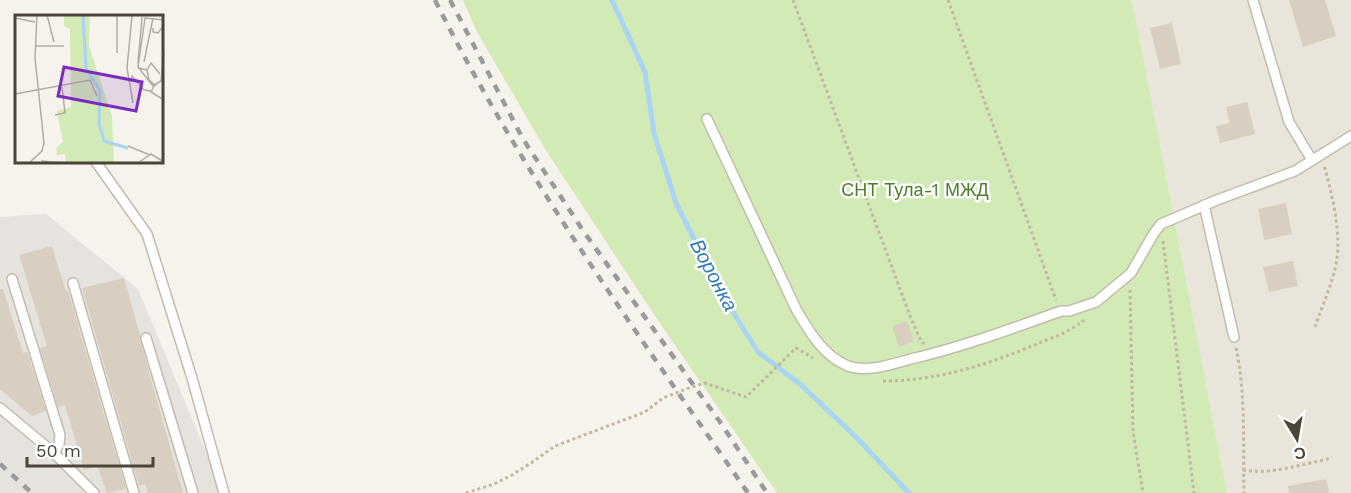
<svg xmlns="http://www.w3.org/2000/svg" width="1351" height="493" viewBox="0 0 1351 493" font-family="'Work Sans',sans-serif">
<style>
.residential{fill:#eae5da}
.industrial{fill:#e6e2dd}
.green{fill:#d2eab5}
.lines{fill:none;stroke-linecap:round;stroke-linejoin:round}
.stream{stroke:#a9d4f2;stroke-width:5}
.building{fill:#d8cfc1}
.service-casing{stroke:#c2bbae;stroke-width:12}
.path{stroke:#c4b79f;stroke-width:3;stroke-dasharray:3 3;stroke-linecap:butt}
.service{stroke:#fff;stroke-width:9}
.rail{stroke:#9a9a9a;stroke-width:4.5;stroke-dasharray:8 8;stroke-linecap:butt}
.labels{text-anchor:middle;stroke-width:5;stroke-linejoin:round;paint-order:stroke}
.park-label{font-size:18px;fill:#4a7f2a;stroke:#fff}
.water-label{font-size:20px;font-style:italic;fill:#2e7ab2;stroke:#fff}
.inset-river{fill:none;stroke:#a9d4f2;stroke-width:3}
.inset-road{fill:none;stroke:#b2ada4;stroke-width:1.5}
.view{fill:#7b2cbf;fill-opacity:0.15;stroke:#7b2cbf;stroke-width:3}
.inset-edge{fill:none;stroke:#4b4439;stroke-width:3}
</style>
<rect width="100%" height="100%" fill="#f6f3ec"/>
<!-- residential -->
<path class="residential" d="M1132 0H1351V493H1227Z"/>
<!-- industrial -->
<path class="industrial" d="M46 214 138 289 223 493H0V217Z"/>
<!-- green -->
<path class="green" d="M463 0H1132L1227 493H777L657 319 545 149 477 32Z"/>
<g class="lines">
<!-- stream -->
<path class="stream" d="M612 0 645 72 654 133 676 203 723 296 758 352 800 384 856 437 909 493"/>
</g>
<!-- building -->
<path class="building" d="M1289 0H1325L1336 36 1303 47Z
M1172 23 1181 64 1160 69 1150 28Z
M1247 102 1255 134 1220 143 1216 126 1230 123 1226 107Z
M1286 203 1292 234 1264 240 1258 209Z
M52 246 66 292 68 291 126 489 107 493 97 466 84 470 65 405 58 407 40 348 47 346 19 255Z
M1293 261 1298 286 1269 292 1263 267Z
M124 278 140 335V340L183 493H148L145 484 139 486 82 288Z
M0 289H3L23 353 27 352 46 411 32 416 0 389Z
M907 321 914 341 899 347 892 326Z
M1326 479 1329 493H1289L1288 486Z"/>
<g class="lines">
<!-- service casing -->
<g class="service-casing">
<path id="service" d="M1253 0 1289 122 1312 160
M707 119 796 309C809 331 823 356 848 366 868 373 892 364 911 359 962 347 1011 329 1061 311H1069L1096 302 1131 273 1154 233 1161 224 1217 200 1295 171 1351 136
M96 162 147 234 192 378 224 493
M1204 205 1234 337
M12 279 60 435 59 444 54 453
M73 283 134 493
M146 338 193 493
M0 408 54 453 94 493"/>
</g>
<!-- path -->
<path class="path" d="M793 0 910 316 921 341 924 344
M948 0 1056 300
M1163 241 1194 493
M1130 290 1133 432 1143 493
M1315 327C1322 306 1332 285 1336 264 1342 234 1332 194 1324 165
M1236 348C1246 395 1243 445 1244 493
M883 381C937 381 990 364 1039 343 1055 337 1071 331 1084 320
M1243 470C1272 475 1303 464 1332 458
M466 493 494 484 512 475 534 461 555 446 645 412 663 398 686 389 705 383 746 397 796 348 813 358"/>
<!-- service -->
<use href="#service" class="service"/>
<!-- rail -->
<path class="rail" d="M435 0C522 175 637 333 748 493
M450 0 523 139 584 232 720 422 767 493
M0 464 32 493"/>
</g>
<g class="labels">
<!-- park labels -->
<g class="park-label">
<text x="915" y="196">СНТ Тула-1 МЖД</text>
</g>
<!-- water labels -->
<g class="water-label">
<text transform="translate(714 275) rotate(62)" y="7">Воронка</text>
</g>
</g>
<!-- overview -->
<g transform="translate(15 15)">
<rect width="148" height="148" fill="#f6f3ec"/>
<path d="M49 0H75L74 31 97 101 99 148H51L50 139 42 140 41 133 48 127 42 96 56 92 55 14 49 11Z" fill="#d2eab5"/>
<path class="inset-river" d="M68 0 71 53 85 76 84 108 89 126 113 133"/>
<path class="inset-road" d="M32 0 39 27M117 1 112 53 118 88M0 3 20 7M149 5 130 3 123 52 138 71 149 64M138 13V17L143 18 149 10M20 31H49M102 38V0M129 47 138 3M123 48 127 2M123 53 132 55 134 65 141 71M132 55 136 48 145 59M116 65 117 61 129 75 136 76M146 66 149 37M139 71 136 77 149 85M0 79 75 65 82 81M40 100 50 98 47 72M113 131 135 140M26 146 49 148M14 148 27 136 29 128 20 43 22 0M123 148 136 139 149 147"/>
<path class="view" d="M49 52 127 67 121 96 43 81Z"/>
<rect width="148" height="148" class="inset-edge"/>
</g>
<!-- north arrow -->
<g transform="translate(1297 439) rotate(169)" stroke="#ffffff" stroke-width="4.5" paint-order="stroke">
<path d="M0-4.5L10 22L0 15L-10 22Z" fill="#4b4439"/>
<text y="-9" font-size="16" font-weight="bold" text-anchor="middle" fill="#4b4439">С</text>
</g>
<!-- scale -->
<path d="M27 457v9h126v-9" fill="none" stroke="#4b4439" stroke-width="3"/>
<text x="36" y="457" font-size="18" fill="#4b4439" stroke="#ffffff" stroke-width="4.5" paint-order="stroke">50 m</text>
</svg>
